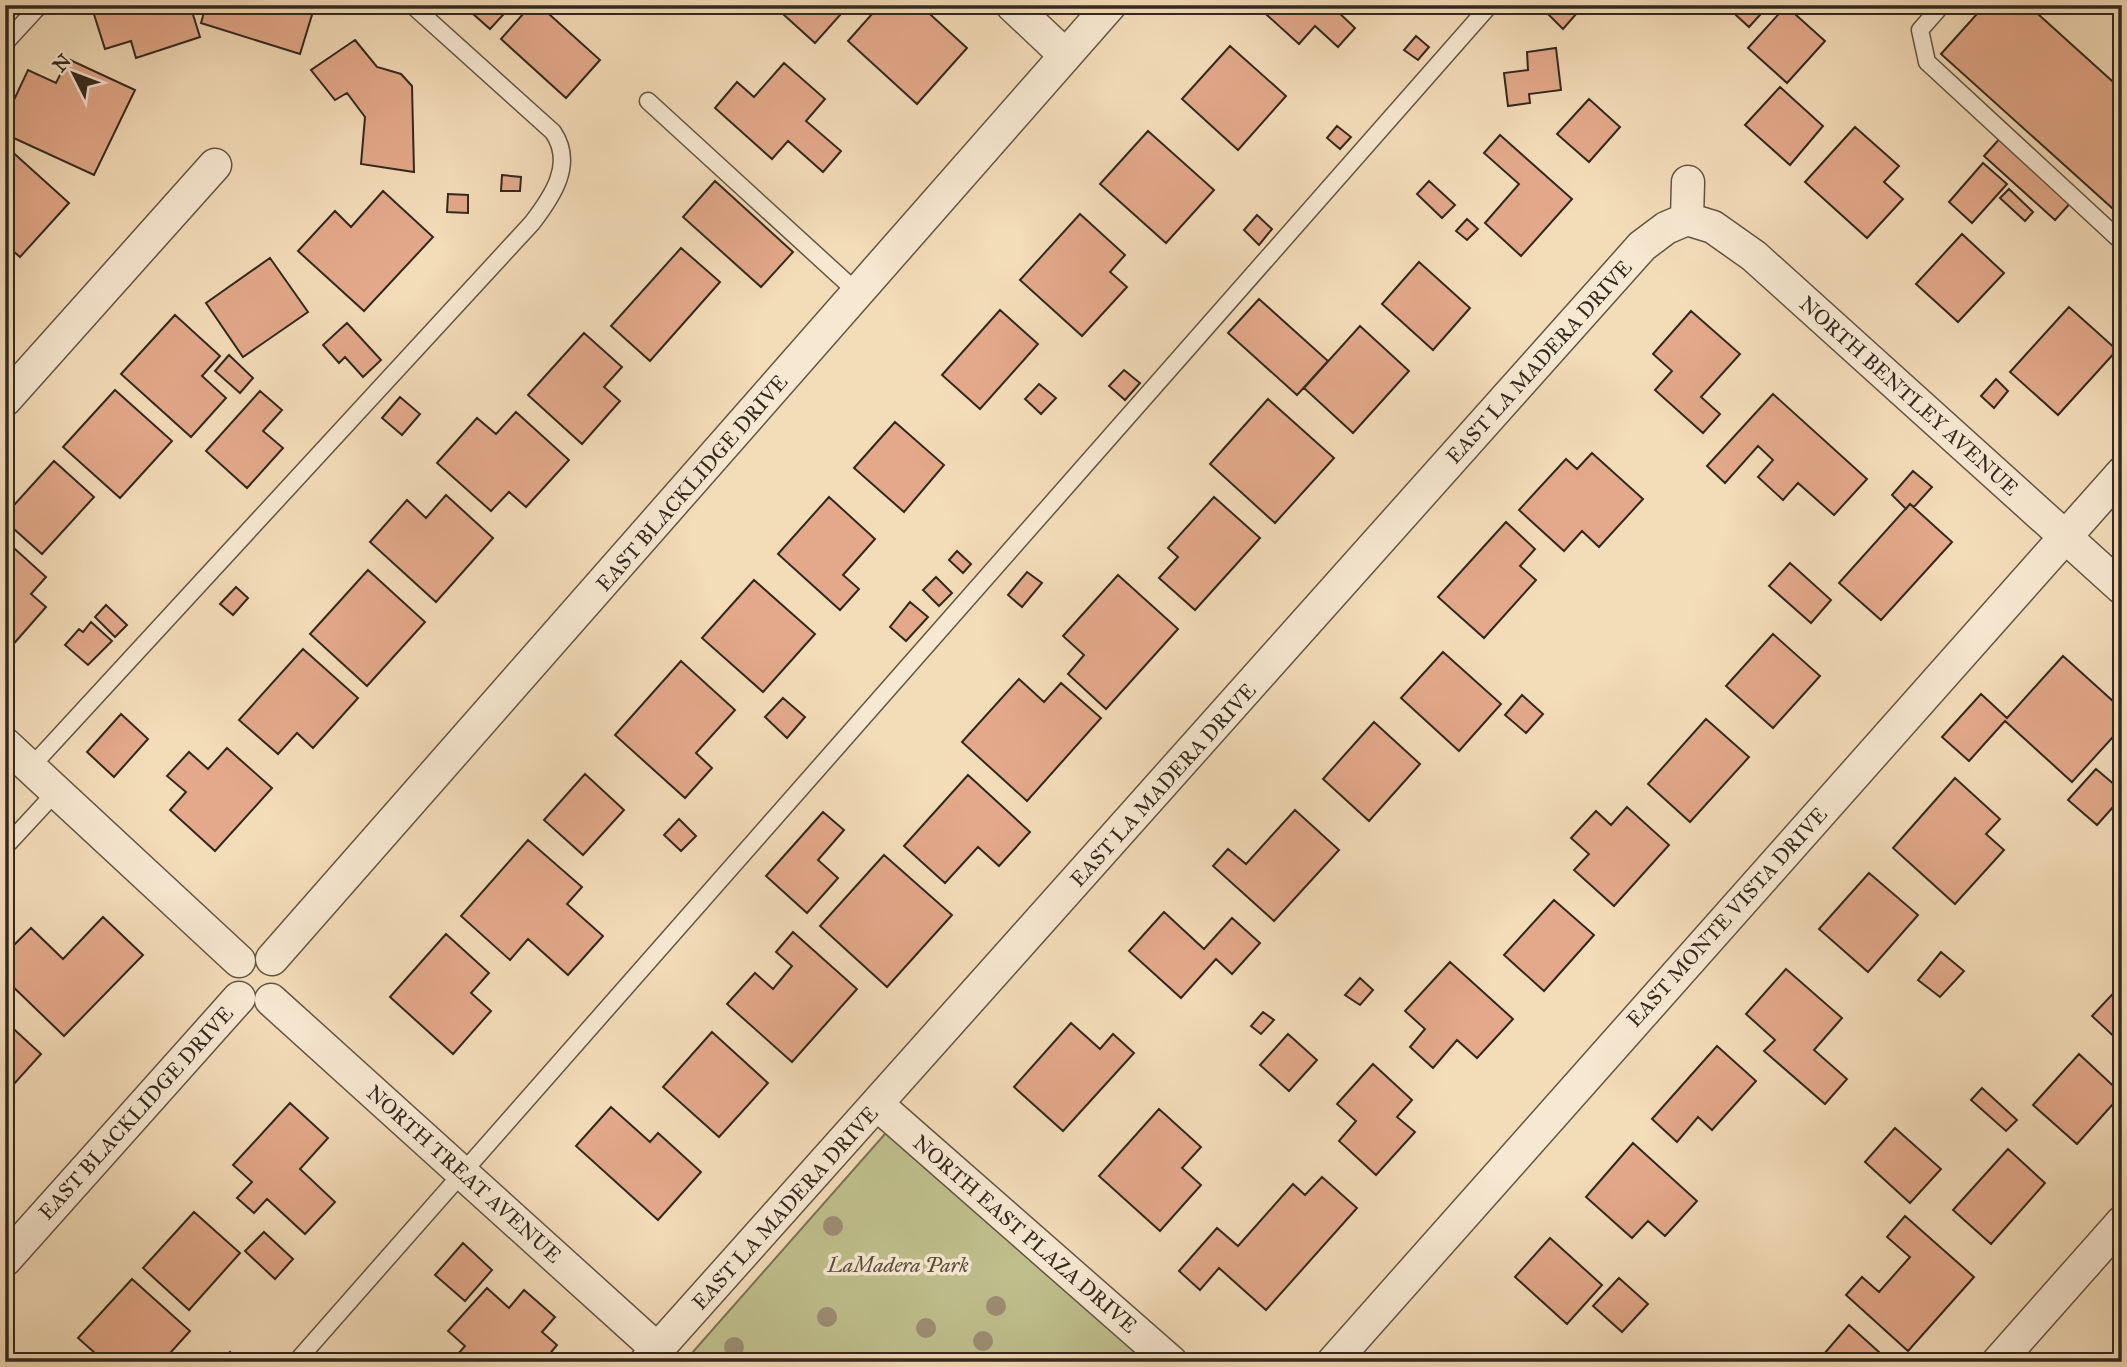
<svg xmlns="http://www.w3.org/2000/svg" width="2127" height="1367" viewBox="0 0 2127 1367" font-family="'IM FELL Great Primer',serif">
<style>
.green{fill:#bfbf8c;stroke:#787455;stroke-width:2}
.building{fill:#e3a98a;stroke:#32291e;stroke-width:2}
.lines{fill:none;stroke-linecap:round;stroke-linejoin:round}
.lane-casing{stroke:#625644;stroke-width:19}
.street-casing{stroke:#625644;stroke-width:35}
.lane{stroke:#f7e8d1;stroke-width:16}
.street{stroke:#f7e8d1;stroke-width:32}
.tree{fill:#9c8e73}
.labels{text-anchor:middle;stroke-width:7;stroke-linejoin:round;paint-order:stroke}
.street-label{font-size:21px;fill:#32291e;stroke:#f7e8d1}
.park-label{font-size:21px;font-style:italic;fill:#554e3a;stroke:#f7e8d1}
</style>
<rect width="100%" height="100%" fill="#f3dcb8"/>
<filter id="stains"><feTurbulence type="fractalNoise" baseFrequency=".00286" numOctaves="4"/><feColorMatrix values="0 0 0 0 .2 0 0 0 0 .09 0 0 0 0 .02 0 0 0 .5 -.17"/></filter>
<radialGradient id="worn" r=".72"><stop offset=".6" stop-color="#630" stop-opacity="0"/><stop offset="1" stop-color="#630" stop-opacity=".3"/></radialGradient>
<!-- green -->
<path class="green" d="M892 1126 1148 1362H684Z"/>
<!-- building -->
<path class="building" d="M91 5H190L200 37 136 58 131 41 105 49Z
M206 5H315L300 54 201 23Z
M463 5H512L490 29Z
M531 5H539L600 60 566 98 501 39Z
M773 5H849L815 43Z
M880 5H920L967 48 917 104 848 41Z
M1337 5 1334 8 1355 28 1338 47 1315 26 1299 44 1257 6Z
M1539 5H1584L1563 29Z
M1725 5H1769L1749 27Z
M1985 5H2028L2122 90V217L1941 54Z
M1786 6 1825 41 1787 83 1748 48Z
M1416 36 1429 47 1418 60 1404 50Z
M355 40 377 67 401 74 412 86 414 172 361 164 365 117 347 93 335 100 311 70Z
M1230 46 1286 96 1238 150 1182 99Z
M1556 48 1561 90 1529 94 1530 103 1508 106 1504 73 1528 70 1527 52Z
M68 59 135 90 94 175 5 134V119L28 70 56 83Z
M784 63 825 99 806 121 841 151 823 172 788 141 772 159 715 108 737 82 754 97Z
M1780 87 1823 126 1790 165 1745 125Z
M1589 99 1620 127 1589 162 1557 134Z
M1337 126 1351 137 1340 149 1327 138Z
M1855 127 1899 166 1884 182 1903 199 1867 238 1805 182Z
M1148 131 1214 190 1166 243 1100 184Z
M1500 135 1572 199 1521 256 1485 223 1519 184 1484 153Z
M2003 135 2074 199 2055 220 1984 156Z
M8 148 69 203 20 257 5 244V151Z
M1983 163 2007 184 1972 223 1949 202Z
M502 175 521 177 520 191H501Z
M715 181 793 252 761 287 683 217Z
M1429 181 1455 205 1442 218 1417 194Z
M2009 189 2033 212 2025 221 2000 198Z
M383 191 433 237 364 311 298 251 335 211 351 227Z
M448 194 468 195V213L447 212Z
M1080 214 1125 255 1110 272 1127 287 1082 336 1020 280Z
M1257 215 1272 229 1259 245 1244 230Z
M1467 219 1478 229 1467 240 1456 231Z
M1962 234 2004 273 1958 322 1916 284Z
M681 248 720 282 650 361 611 326Z
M270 258 308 312 243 357 206 303Z
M1419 262 1470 308 1433 350 1382 304Z
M1259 299 1328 361 1297 395 1228 333Z
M2069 307 2117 350 2058 415 2010 372Z
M1000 310 1038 344 980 409 942 375Z
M1691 311 1740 354 1701 397 1720 414 1703 433 1655 390 1672 371 1653 354Z
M175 315 220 356 202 376 226 398 191 437 121 374Z
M347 323 381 360 363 377 345 357 339 363 323 345Z
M1360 326 1409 371 1353 433 1304 388Z
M584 333 622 367 604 387 620 401 582 444 528 395Z
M229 355 253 378 240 393 215 371Z
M1124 370 1140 383 1125 400 1109 386Z
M1996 379 2008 391 1994 408 1981 396Z
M1039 384 1056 398 1041 414 1025 399Z
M115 390 172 441 120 498 63 447Z
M260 391 282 410 263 431 283 448 247 488 206 451Z
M1773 394 1867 479 1834 515 1798 483 1783 500 1758 477 1773 460 1758 446 1725 483 1707 466Z
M400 397 420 414 402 435 382 418Z
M1268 399 1334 458 1275 523 1210 464Z
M516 412 569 460 526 507 509 492 491 511 437 463 477 418 496 434Z
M895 422 944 465 904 512 854 468Z
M1592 453 1643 499 1599 547 1582 531 1564 551 1519 510 1566 459 1577 469Z
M54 461 94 497 42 554 5 521V515Z
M1913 471 1932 487 1914 507 1910 504 1906 509 1892 495Z
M446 495 493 538 436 602 370 542 407 500 426 518Z
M829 497 875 539 843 575 859 589 840 610 778 554Z
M1214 497 1260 538 1195 610 1159 578 1178 557 1168 548Z
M1910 504 1952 542 1881 620 1839 583Z
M1506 522 1535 549 1520 566 1536 580 1484 638 1438 597Z
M5 540 46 577 31 594 46 607 10 648 5 644Z
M957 551 971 564 963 573 949 560Z
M1790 563 1831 600 1811 623 1769 586Z
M368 570 425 622 367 686 310 634Z
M1027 572 1042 583 1022 607 1008 595Z
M1118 575 1178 629 1106 709 1068 674 1084 655 1063 636Z
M936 577 952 593 939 606 923 590Z
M754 580 815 634 763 692 702 638Z
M236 587 248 598 233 615 220 604Z
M910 602 928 617 906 641 890 627Z
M106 605 127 625 115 637 95 617Z
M91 622 112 641 88 665 65 645 79 629 83 632Z
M1773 634 1820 676 1773 728 1726 686Z
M303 649 358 698 313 748 297 733 278 754 239 720Z
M1443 652 1501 704 1459 751 1401 698Z
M2063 656 2114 702 2122 693V727L2072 782 2005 721 1969 761 1942 737 1981 694 2007 718Z
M681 661 735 710 696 753 712 768 685 798 615 735Z
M1019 679 1044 702 1061 683 1101 718 1027 801 962 742Z
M1522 695 1543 714 1526 733 1505 715Z
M783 698 805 717 787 738 765 717Z
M121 714 148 739 114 777 87 752Z
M1706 719 1749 757 1690 822 1648 784Z
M1374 722 1420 764 1369 821 1323 779Z
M227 748 272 788 215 851 170 810 186 792 167 776 189 752 208 769Z
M2096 769 2122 791V797L2097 825 2068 800Z
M585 774 624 810 583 855 544 820Z
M968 775 1030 832 999 866 978 847 945 883 904 846Z
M1955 778 2000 819 1986 834 2004 850 1955 904 1893 848Z
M1627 807 1669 845 1614 906 1574 870 1589 854 1571 838 1596 811 1611 825Z
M1295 810 1339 850 1274 921 1213 866 1228 849 1246 864Z
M823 812 844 830 818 860 838 878 807 913 766 876Z
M679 819 696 836 681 851 664 835Z
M528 840 582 887 567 904 603 936 568 975 528 939 510 960 461 916Z
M884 855 952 915 887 987 820 926Z
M1869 873 1918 915 1868 972 1819 929Z
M1554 900 1594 935 1544 991 1504 955Z
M1164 912 1204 949 1232 918 1260 943 1232 974 1216 959 1181 998 1129 951Z
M103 917 143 955 64 1036 5 979V954L31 928 63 959Z
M793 932 857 989 792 1062 727 1004 755 973 773 989 792 966 776 952Z
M446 934 489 973 471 993 491 1011 453 1054 390 997Z
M1941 952 1964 971 1940 997 1918 980Z
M1450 962 1513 1019 1477 1058 1457 1040 1433 1068 1410 1047 1425 1029 1405 1011Z
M1786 969 1842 1018 1814 1050 1847 1079 1825 1104 1764 1051 1775 1040 1746 1014Z
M1360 978 1373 990 1360 1005 1345 995Z
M2122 984V1044L2092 1016Z
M1263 1012 1274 1020 1261 1034 1251 1026Z
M5 1021 41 1054 5 1094Z
M1071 1023 1100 1049 1113 1034 1134 1053 1063 1131 1014 1087Z
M712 1032 768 1083 719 1137 663 1087Z
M1288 1034 1317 1060 1289 1091 1260 1065Z
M1717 1046 1756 1081 1712 1130 1698 1117 1677 1142 1652 1119Z
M2079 1054 2122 1094 2077 1144 2033 1105Z
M1373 1064 1412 1100 1397 1117 1415 1132 1376 1175 1339 1141 1356 1121 1337 1104Z
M1982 1088 2017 1120 2006 1131 1971 1100Z
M290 1103 328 1138 300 1169 335 1202 305 1234 267 1199 254 1213 237 1198 252 1182 233 1165Z
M611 1107 650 1142 658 1133 701 1172 658 1220 576 1146Z
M1159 1109 1201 1147 1182 1168 1201 1185 1160 1231 1099 1176Z
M1895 1128 1941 1169 1910 1203 1865 1162Z
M1633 1143 1697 1201 1665 1236 1648 1221 1632 1238 1586 1197Z
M2008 1149 2045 1183 1991 1244 1953 1210Z
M1322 1177 1357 1208 1266 1310 1219 1268 1200 1290 1179 1271 1217 1228 1238 1246 1293 1184 1305 1195Z
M194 1212 240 1253 189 1310 143 1268Z
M1905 1216 1974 1277 1908 1351 1846 1295 1862 1277 1879 1292 1910 1257 1887 1237Z
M264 1232 293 1259 275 1279 245 1251Z
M1550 1238 1602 1285 1567 1324 1515 1277Z
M463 1243 492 1270 465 1301 435 1275Z
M1619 1278 1648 1304 1622 1332 1593 1306Z
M132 1279 190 1331 162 1362H105L78 1338Z
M487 1288 509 1308 524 1290 555 1317 542 1332 557 1345 543 1362H451L465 1346 448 1331Z
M1849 1325 1890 1362H1817Z
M230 1352 241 1362H221Z"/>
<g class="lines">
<!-- lane casing -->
<g class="lane-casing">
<path id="lane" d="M1942 5 1920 30 1927 62 2122 242
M5 43 40 5
M648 101 859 294
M30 768 532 223C552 197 575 164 553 132L412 5
M5 847 56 792
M296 1362 1490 5"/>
</g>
<!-- street casing -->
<g class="street-casing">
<path id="street" d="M1012 5 1065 55
M1687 219 1713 227 1754 256 2122 588
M1687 219 1688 182
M5 400 215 165
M5 744 239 961
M272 959 1110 5
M271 1000 657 1349
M878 1105 1171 1362
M5 1260 239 998
M646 1362 1642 246 1666 228 1687 219
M1333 1362 2122 473
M1998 1362 2122 1222"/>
</g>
<!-- lane -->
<use href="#lane" class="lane"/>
<!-- street -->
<use href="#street" class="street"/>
</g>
<!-- trees -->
<g class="tree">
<circle cx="833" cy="1226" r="10"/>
<circle cx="996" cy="1306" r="10"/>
<circle cx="827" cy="1317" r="10"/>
<circle cx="926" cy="1328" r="10"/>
<circle cx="983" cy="1341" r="10"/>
<circle cx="734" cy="1347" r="10"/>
</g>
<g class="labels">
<!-- street labels -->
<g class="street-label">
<text transform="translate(1539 362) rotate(-48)" y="7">EAST LA MADERA DRIVE</text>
<text transform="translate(1909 396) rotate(42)" y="7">NORTH BENTLEY AVENUE</text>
<text transform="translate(692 483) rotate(-49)" y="7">EAST BLACKLIDGE DRIVE</text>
<text transform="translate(1163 785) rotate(-48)" y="7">EAST LA MADERA DRIVE</text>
<text transform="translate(1727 917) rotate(-48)" y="7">EAST MONTE VISTA DRIVE</text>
<text transform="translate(136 1113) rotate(-48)" y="7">EAST BLACKLIDGE DRIVE</text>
<text transform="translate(464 1174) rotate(42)" y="7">NORTH TREAT AVENUE</text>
<text transform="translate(785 1208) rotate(-48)" y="7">EAST LA MADERA DRIVE</text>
<text transform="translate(1025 1234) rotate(41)" y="7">NORTH EAST PLAZA DRIVE</text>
</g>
<!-- park labels -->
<g class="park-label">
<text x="898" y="1272">LaMadera Park</text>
</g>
</g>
<!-- margin -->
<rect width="2127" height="1367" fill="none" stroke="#f3dcb8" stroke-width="28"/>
<rect x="7" y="7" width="2113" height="1353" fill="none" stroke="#32291e" stroke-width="3.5"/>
<rect x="14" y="14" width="2099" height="1339" fill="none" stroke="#32291e" stroke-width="2"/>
<!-- north arrow -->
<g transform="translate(74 74) rotate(312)" stroke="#f7e8d1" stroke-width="5" paint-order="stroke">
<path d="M0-5L12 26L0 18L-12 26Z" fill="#32291e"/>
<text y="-10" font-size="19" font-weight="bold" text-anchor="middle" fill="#32291e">N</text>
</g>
<rect width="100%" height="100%" filter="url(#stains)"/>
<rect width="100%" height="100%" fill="url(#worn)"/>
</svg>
